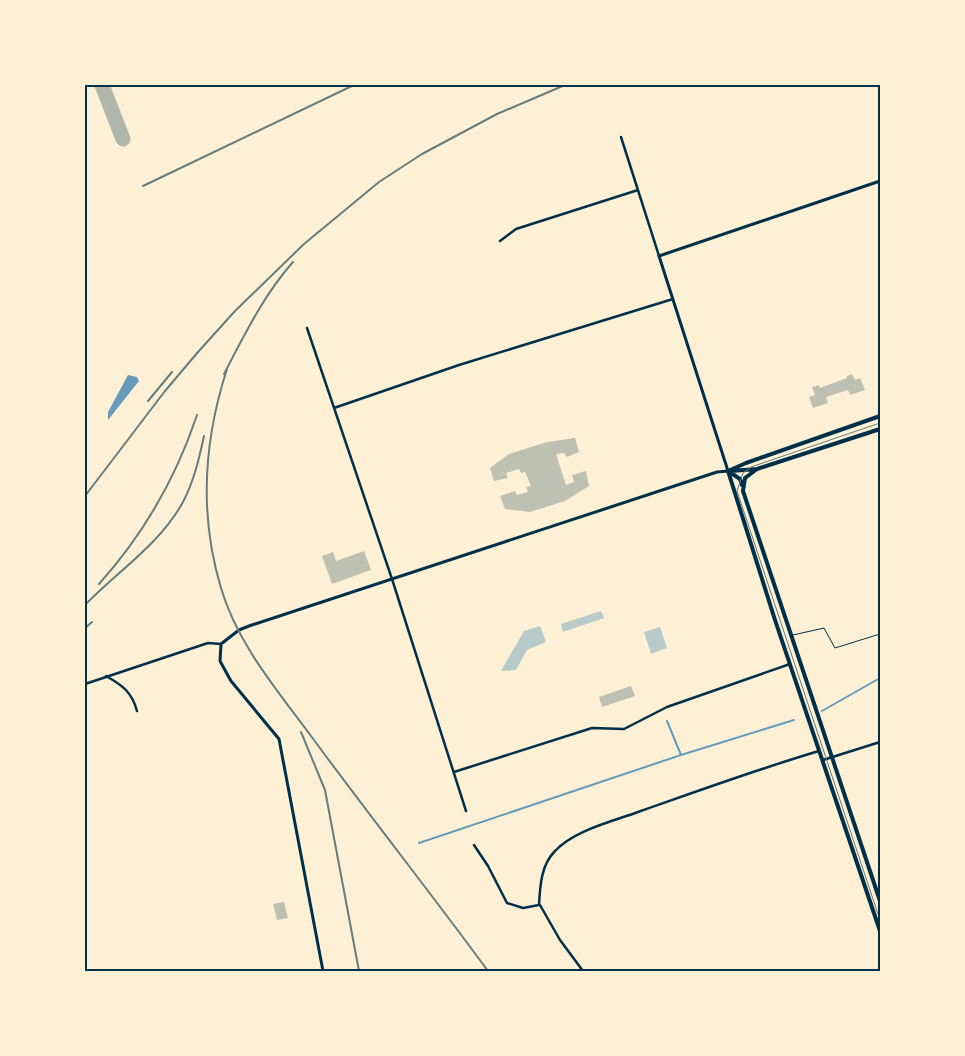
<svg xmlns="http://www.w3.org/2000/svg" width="965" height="1056" viewBox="0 0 965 1056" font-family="'Open Sans',sans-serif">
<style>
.green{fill:#b9caca}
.water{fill:#669bbc}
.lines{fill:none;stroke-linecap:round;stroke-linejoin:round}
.stream{stroke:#669bbc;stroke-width:2}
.taxiway{stroke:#b1b6ab;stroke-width:15}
.building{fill:#bec0b2}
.service{stroke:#003049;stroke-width:1}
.minor{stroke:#003049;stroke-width:2.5}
.tertiary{stroke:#003049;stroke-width:3}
.secondary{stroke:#003049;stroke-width:4}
.tram{stroke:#657d81;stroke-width:1}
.rail{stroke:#657d81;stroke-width:2}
.neatline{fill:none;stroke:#003049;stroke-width:2}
</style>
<rect width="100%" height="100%" fill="#fdf0d5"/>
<!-- green -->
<path class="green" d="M601 611 604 618 563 632 561 624Z
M540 626 546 642 527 650 516 670 501 671 524 631Z
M660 627 667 648 651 654 644 632Z"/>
<!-- water -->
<path class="water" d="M128 375 137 377 139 381 108 420V412Z"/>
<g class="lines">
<!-- stream -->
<path class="stream" d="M822 711 880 678
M667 721 681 755 794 720
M419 843 681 755"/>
<!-- taxiway -->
<path class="taxiway" d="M102 85 123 139"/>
</g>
<!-- building -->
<path class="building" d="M852 374 855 380 860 378 865 390 850 395 848 390 826 397 828 403 813 408 809 397 815 395 812 387 819 385 820 388 847 378V376Z
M575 438 579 452 567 457 564 453 556 454 566 485 574 482 572 475 586 471 589 486 565 501 530 512 505 509 500 496 515 491 517 495 528 492 526 487 531 486 525 472 521 473 519 469 506 473 508 478 494 481 490 468 509 454 547 442Z
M364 551 371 570 332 584 322 556 333 552 336 561Z
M631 686 635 696 602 707 599 697Z
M284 902 288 918 277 920 273 904Z"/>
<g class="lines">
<!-- service -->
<path class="service" d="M793 635 824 628 835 648 880 634"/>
<!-- minor -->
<path class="minor" d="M621 137 659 256
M500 241 516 229 638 190
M307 328 392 579 466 811
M334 408 459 365 673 299
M106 676C122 685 132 692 137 711
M85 684 208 643 221 644
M823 760 880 742
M454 772 592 728 624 729 667 707 790 664
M474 845 488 866 507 903 523 908 539 905
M539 905C540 886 541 865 555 851 575 830 611 822 638 812 698 791 758 769 819 751
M540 905 560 940 583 971"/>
<!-- tertiary -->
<path class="tertiary" d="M323 971 279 739 231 681 220 661 221 644 239 630 249 626 717 472 728 471 659 256 880 181"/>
<!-- secondary -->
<path class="secondary" d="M757 469 745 478 743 491 880 901
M728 471 775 620 880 931
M728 471 746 463 880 416
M728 471 740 479 742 485
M731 471 757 469 880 429"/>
<!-- tram -->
<path class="tram" d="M880 423 751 467 743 473 737 491 880 920"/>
<!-- rail -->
<path class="rail" d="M143 186 354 85
M227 369C204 440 199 515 221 588 237 643 277 690 311 736 369 815 430 892 488 971
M224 374C245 334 263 296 293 262
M148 401 172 372
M85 496 165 391 198 352 235 311 304 244 379 182 422 154 497 114 565 85
M99 584C143 535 176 478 197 415
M85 605C118 571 160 544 183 502 194 481 199 459 204 436
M85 628 92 622
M301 732 325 790 359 971"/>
</g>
<!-- border -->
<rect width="965" height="1056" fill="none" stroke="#fdf0d5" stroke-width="172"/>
<rect x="86" y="86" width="793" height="884" class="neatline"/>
</svg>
